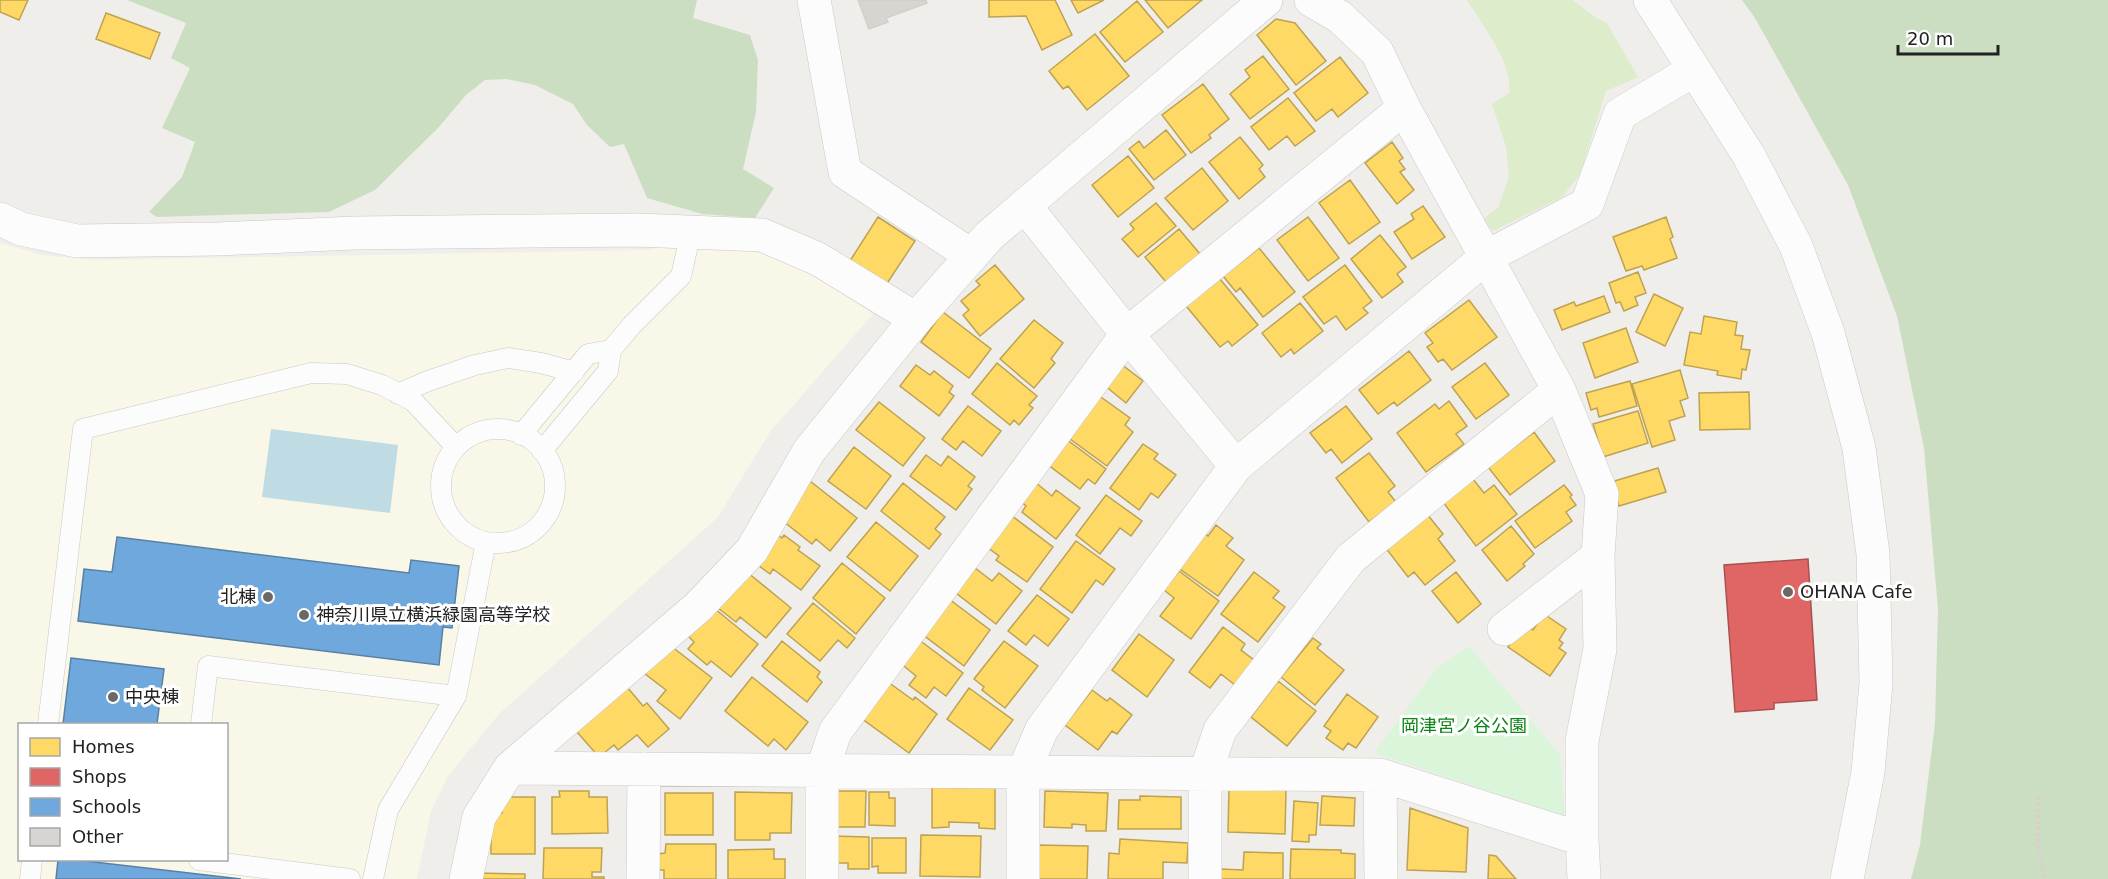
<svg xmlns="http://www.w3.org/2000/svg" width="2108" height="879" viewBox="0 0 2108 879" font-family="'DejaVu Sans','Noto Sans JP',sans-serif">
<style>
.education{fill:#f8f7e8;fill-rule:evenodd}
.grass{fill:#ddeccb}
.forest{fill:#cbdec1}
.park{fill:#daf5da}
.water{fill:#bfdbe3}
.homes{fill:#ffd966;stroke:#bda252;stroke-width:1.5}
.shops{fill:#e06666;stroke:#a75252;stroke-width:1.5}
.schools{fill:#6fa8dc;stroke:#5880a4;stroke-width:1.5}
.building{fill:#d7d4d2;stroke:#d3d0cc;stroke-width:1.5}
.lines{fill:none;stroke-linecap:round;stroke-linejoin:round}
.service-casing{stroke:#c9c8c7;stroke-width:21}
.minor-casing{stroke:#c9c8c7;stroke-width:34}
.tertiary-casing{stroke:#c9c8c7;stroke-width:34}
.path{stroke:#dccecd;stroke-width:4;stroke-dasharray:3 3;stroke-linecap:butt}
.service{stroke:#fdfcfc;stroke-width:20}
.minor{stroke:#fdfcfc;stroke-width:33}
.tertiary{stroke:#fdfcfc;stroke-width:33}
.poi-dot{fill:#6a6968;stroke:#fff;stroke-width:2}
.labels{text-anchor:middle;stroke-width:6;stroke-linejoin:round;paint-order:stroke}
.poi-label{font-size:18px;fill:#222;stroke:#fff;text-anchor:start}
.park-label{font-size:18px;fill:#0c8416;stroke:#fff}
</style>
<rect width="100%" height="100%" fill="#f0eeeb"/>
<!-- education -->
<path class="education" d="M688 242 728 243 807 268 873 314 770 432 718 517 499 714 448 776 431 811 417 879H0V243L42 255 93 260 648 250ZM20 724H226V860H20Z"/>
<!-- grass -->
<path class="grass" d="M1467 0H1573L1595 17 1607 23 1638 77 1606 91 1580 175 1562 197 1493 231 1483 219 1498 208 1509 176 1506 147 1492 104 1509 93C1513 63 1482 25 1467 0Z"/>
<!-- forest -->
<path class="forest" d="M127 0H697L693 18 750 35 758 60 756 112 743 169 774 188 755 218 702 214 647 198 624 144 610 147 587 125 573 104 535 85 507 79 485 80 466 95 438 128 375 190 329 212 157 217 149 212 182 177 195 142 162 128 190 68 171 58 186 23Z
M1742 0H2108V879H1911L1920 845 1935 723 1938 609 1924 448 1897 316 1848 185 1755 18Z"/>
<!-- park -->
<path class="park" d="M1469 646 1560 755 1565 817 1374 753 1436 669Z"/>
<!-- water -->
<path class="water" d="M271 429 398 445 390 513 262 497Z"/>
<!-- homes -->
<path class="homes" d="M0 0H28L19 20 0 12Z
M989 0H1055L1072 35 1042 50 1026 16 989 17Z
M1071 0H1104L1078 13Z
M1145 0H1202L1168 28Z
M1137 1 1163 32 1125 62 1100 32Z
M106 13 160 33 150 59 96 39Z
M1276 19 1295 23 1326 61 1296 85 1257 35Z
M1095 34 1129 76 1087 110 1068 86 1063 89 1049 71Z
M1263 56 1289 89 1250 119 1230 94 1250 77 1245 70Z
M1340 57 1368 93 1338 117 1332 109 1316 121 1294 93Z
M1203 84 1229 119 1209 135 1211 138 1191 153 1162 115Z
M1288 98 1315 131 1295 146 1287 136 1269 150 1251 127Z
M1166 130 1186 155 1154 180 1129 149 1139 141 1144 148Z
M1240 137 1263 165 1259 169 1265 177 1239 199 1209 162Z
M1392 142 1403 158 1399 161 1405 169 1400 172 1414 190 1397 204 1365 163Z
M1128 156 1154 188 1118 217 1092 185Z
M1202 168 1228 201 1193 230 1165 198Z
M1350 180 1380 222 1349 244 1319 203Z
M1156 203 1176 226 1138 257 1122 239 1134 229 1130 224Z
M1423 206 1445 237 1412 259 1394 232 1414 219 1411 214Z
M878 217 915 241 884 288 848 264Z
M1308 217 1339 258 1308 281 1277 240Z
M1666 217 1673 237 1670 239 1677 258 1644 270 1642 266 1626 271 1613 237Z
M1179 229 1200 254 1166 282 1145 257Z
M1380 235 1406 267 1397 274 1403 282 1382 298 1351 259Z
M1259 248 1295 292 1263 317 1240 288 1236 292 1223 276Z
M995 265 1024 299 980 336 963 315 969 310 961 301 980 285 976 281Z
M1345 265 1372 301 1363 308 1368 313 1346 330 1336 316 1324 324 1303 297Z
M1638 272 1646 293 1635 297 1638 305 1624 311 1620 302 1616 303 1609 283Z
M1215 273 1258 325 1232 346 1228 341 1220 347 1182 301Z
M1654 294 1683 308 1665 346 1636 332Z
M1604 296 1610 312 1562 330 1554 310 1574 302 1576 306Z
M1469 300 1497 337 1452 370 1443 359 1438 362 1427 347 1433 343 1425 333Z
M1300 303 1323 331 1294 354 1291 349 1281 357 1262 333Z
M943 312 991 349 969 378 921 342Z
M1704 316 1737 322 1735 335 1743 336 1741 349 1750 350 1746 370 1742 369 1741 379 1717 375 1718 371 1684 365 1690 332 1701 334Z
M1034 320 1063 343 1051 359 1055 363 1034 388 1000 359Z
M1626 328 1638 362 1595 378 1583 343Z
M1409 351 1431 380 1397 406 1394 402 1378 414 1359 390Z
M997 363 1037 396 1029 405 1033 408 1019 425 1014 420 1010 425 972 394Z
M1485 363 1509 395 1476 419 1452 387Z
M1121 364 1143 381 1126 403 1104 385Z
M916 365 930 375 934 371 953 386 949 392 954 396 939 416 900 386Z
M1680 370 1688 398 1680 401 1685 416 1669 421 1675 440 1652 447 1632 384Z
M1630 381 1637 406 1599 417 1597 408 1591 410 1586 393Z
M1749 392 1750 429 1700 430 1699 393Z
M1098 395 1130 418 1125 425 1133 432 1107 466 1066 436Z
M1449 401 1467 426 1456 434 1464 444 1426 472 1397 433 1435 404 1439 409Z
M879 402 925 438 903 466 856 430Z
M968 406 1001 431 982 456 963 441 956 450 942 439Z
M1346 406 1372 439 1342 463 1331 449 1326 453 1310 433Z
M1638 411 1648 443 1603 457 1593 424Z
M1534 432 1555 461 1510 495 1488 467Z
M1066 439 1106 469 1095 484 1088 479 1080 489 1047 464Z
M1143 444 1158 454 1154 459 1176 475 1158 498 1151 493 1139 510 1110 488Z
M854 447 891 476 866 509 828 481Z
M1369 453 1395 486 1388 492 1396 502 1369 522 1336 478Z
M926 455 941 466 948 456 975 477 968 486 972 489 956 510 910 476Z
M1658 468 1666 492 1619 506 1611 482Z
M1473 479 1484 493 1494 485 1517 514 1476 546 1443 502Z
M810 481 857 518 830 551 816 539 812 544 783 521Z
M1035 482 1052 496 1056 490 1080 508 1056 539 1022 512 1026 506 1020 501Z
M903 483 945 517 935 529 941 534 929 549 881 511Z
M1564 485 1572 495 1570 497 1576 505 1566 512 1572 521 1535 548 1515 521Z
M1106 495 1142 521 1131 536 1120 528 1100 554 1076 535Z
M1008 513 1053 547 1027 582 996 560 999 556 984 545Z
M1427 514 1443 534 1438 539 1455 561 1425 585 1414 572 1408 577 1385 547Z
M876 522 918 556 890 591 847 557Z
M1216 525 1233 538 1226 546 1244 560 1218 596 1177 567 1204 532 1208 536Z
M1511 526 1534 554 1523 564 1525 566 1507 581 1482 550Z
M773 531 782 538 784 535 800 547 798 550 820 566 801 590 773 569 770 574 751 560Z
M1076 541 1115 569 1103 585 1096 580 1072 613 1040 589Z
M842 563 885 598 856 634 813 598Z
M975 568 992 581 999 573 1022 591 996 624 956 593Z
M1179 571 1219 601 1191 639 1160 616 1174 598 1164 590Z
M747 572 791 608 766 638 740 617 736 622 718 608Z
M1254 572 1279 591 1273 598 1285 607 1258 642 1221 614Z
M1456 572 1481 604 1458 623 1432 591Z
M1037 595 1069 619 1048 646 1034 635 1026 645 1008 631Z
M949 599 990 630 964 666 922 634Z
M813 603 855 638 847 648 838 640 820 661 787 634Z
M709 604 758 644 731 677 711 661 707 665 688 649 694 642 685 633Z
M1544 614 1566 629 1559 640 1563 643 1559 648 1566 653 1550 676 1508 647 1524 624 1533 630Z
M1223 627 1245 644 1241 650 1254 660 1235 685 1221 674 1210 688 1189 672Z
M1139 634 1174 660 1147 697 1112 670Z
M1313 638 1321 644 1317 648 1344 670 1315 705 1281 677Z
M918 639 963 673 946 696 934 687 926 698 909 685 916 676 899 662Z
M782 641 820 672 817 677 822 682 807 702 762 666Z
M1004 641 1038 666 1005 708 982 690 984 687 974 679Z
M667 643 712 678 680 719 657 701 666 690 644 673Z
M752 677 808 722 786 750 774 739 768 746 725 711Z
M622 681 643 706 647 703 669 729 648 747 637 735 618 750 614 745 599 757 570 724Z
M1278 681 1316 711 1287 746 1251 717Z
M888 682 913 700 915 697 937 714 909 753 861 718Z
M969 688 1013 720 990 750 947 719Z
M1092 690 1107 701 1110 698 1132 715 1117 734 1112 731 1098 750 1065 725Z
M1347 694 1378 717 1356 748 1348 743 1343 750 1326 738 1331 731 1324 726Z
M932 787 995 788V829L979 828V823L949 822V827L932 828Z
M1229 788 1286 790 1285 834 1228 832Z
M559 791H589V797H607L608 833 552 834V797H560Z
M837 791H866L865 827H836Z
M1045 791 1108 793 1106 831H1086V825L1072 824V828L1044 827Z
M735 792 792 793 791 833H770V840H735Z
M869 792H889V798H895V826L869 825Z
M665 793H713V835H665Z
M1140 796 1181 797V829H1118L1119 800H1140Z
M1322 796 1355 798 1354 826 1320 825Z
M502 797H535V854H491V813H502Z
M1294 801 1318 803 1316 835H1309V842L1292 841Z
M1410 808 1468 828 1466 872 1407 870Z
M921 835 981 836 980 877 920 876Z
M831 836 869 837V869H848V863H835Z
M872 838H906V873H878V866L872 867Z
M1120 839 1188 843 1187 863 1163 862V879H1108L1109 853 1119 854Z
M666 844H716V879H664V870H659L658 854 665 853Z
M1038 845 1088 846 1087 879H1037Z
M544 848H602L601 872H592V877H604V879H543Z
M774 849V859H785V879H728V850Z
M1291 849 1341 850V853L1355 854V879H1290Z
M1244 852 1283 853V879H1221V869L1243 870Z
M1489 855 1496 856 1516 879H1488Z
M477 873 525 874V879H477Z"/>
<!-- shops -->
<path class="shops" d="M1808 559 1817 700 1774 703V709L1735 712 1724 565Z"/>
<!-- schools -->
<path class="schools" d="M117 537 409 573 411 560 459 566 452 628 443 627 439 665 78 621 84 569 112 572Z
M71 658 164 669 157 724H63Z
M58 860H77L241 879H56Z"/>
<!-- building -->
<path class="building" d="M858 0H926L927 3 886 18 888 22 869 29Z"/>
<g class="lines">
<!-- service casing -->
<g class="service-casing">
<path id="service" d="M398 394 428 381 475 365 508 358 541 363 574 372
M441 486a57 57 0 1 1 114 0a57 57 0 1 1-114 0Z
M521 435 588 354 611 350
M542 451 608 371 611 350 632 325 681 276 691 232
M48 724 83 429 311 373 347 374 382 385 413 401 456 447
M201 724 208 666 456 696
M199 860 350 879
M30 879 32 860
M373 879 388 810 456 696 486 542"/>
</g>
<!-- minor casing -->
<g class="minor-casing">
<path id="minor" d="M814 0 845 172 972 256
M1311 0 1340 17 1377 52 1404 108 1559 390 1602 494 1598 556 1600 649 1582 741V839L1584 879
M1025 206 1127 334 1236 466
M0 219 21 229 77 241 218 239 354 233 637 230 762 235 818 259 916 319
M1504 629 1598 556
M510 768 1380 775 1582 839
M1380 775 1381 879
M466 879 479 817 510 768 698 607 752 550 809 451 916 319 989 236 1266 0
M643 879 644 769
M822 879V771L835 732 1127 334 1404 108
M1023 879V773L1042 729 1236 466 1486 257 1587 204 1620 114 1694 70
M1205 879V774L1220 730 1351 558 1559 390"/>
</g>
<!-- tertiary casing -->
<g class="tertiary-casing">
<path id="tertiary" d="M1650 0 1749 156 1796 246 1828 333 1859 448 1873 554 1876 683 1868 772 1847 879"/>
</g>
<!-- path -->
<path class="path" d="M2038 797V842L2044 879"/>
<!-- service -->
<use href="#service" class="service"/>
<!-- minor -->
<use href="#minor" class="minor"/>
<!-- tertiary -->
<use href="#tertiary" class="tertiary"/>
</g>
<!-- markers -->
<g class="poi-dot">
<circle cx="1788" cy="592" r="6"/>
<circle cx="268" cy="597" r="6"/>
<circle cx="304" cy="615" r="6"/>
<circle cx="113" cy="697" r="6"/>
</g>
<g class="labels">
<!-- poi labels -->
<g class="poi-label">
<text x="1800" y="598">OHANA Cafe</text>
<text x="256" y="603" text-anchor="end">北棟</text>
<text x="316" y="621">神奈川県立横浜緑園高等学校</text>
<text x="125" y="703">中央棟</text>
</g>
<!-- park labels -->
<g class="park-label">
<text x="1464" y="732">岡津宮ノ谷公園</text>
</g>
</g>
<!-- legend -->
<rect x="18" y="723" width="210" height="138" fill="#ffffff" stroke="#a7a7a7" stroke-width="1.5"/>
<rect x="30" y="738" width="30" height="18" fill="#ffd966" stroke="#a7a7a7" stroke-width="1.5"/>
<text x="72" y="753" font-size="18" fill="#222222">Homes</text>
<rect x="30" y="768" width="30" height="18" fill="#e06666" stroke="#a7a7a7" stroke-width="1.5"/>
<text x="72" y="783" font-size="18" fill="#222222">Shops</text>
<rect x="30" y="798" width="30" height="18" fill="#6fa8dc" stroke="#a7a7a7" stroke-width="1.5"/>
<text x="72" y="813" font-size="18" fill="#222222">Schools</text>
<rect x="30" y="828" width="30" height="18" fill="#d7d4d2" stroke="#a7a7a7" stroke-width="1.5"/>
<text x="72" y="843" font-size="18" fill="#222222">Other</text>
<!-- scale -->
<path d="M1898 45v9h100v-9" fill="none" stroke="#222222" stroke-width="3"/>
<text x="1907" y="45" font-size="18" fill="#222222" stroke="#ffffff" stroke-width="4.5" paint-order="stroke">20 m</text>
</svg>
